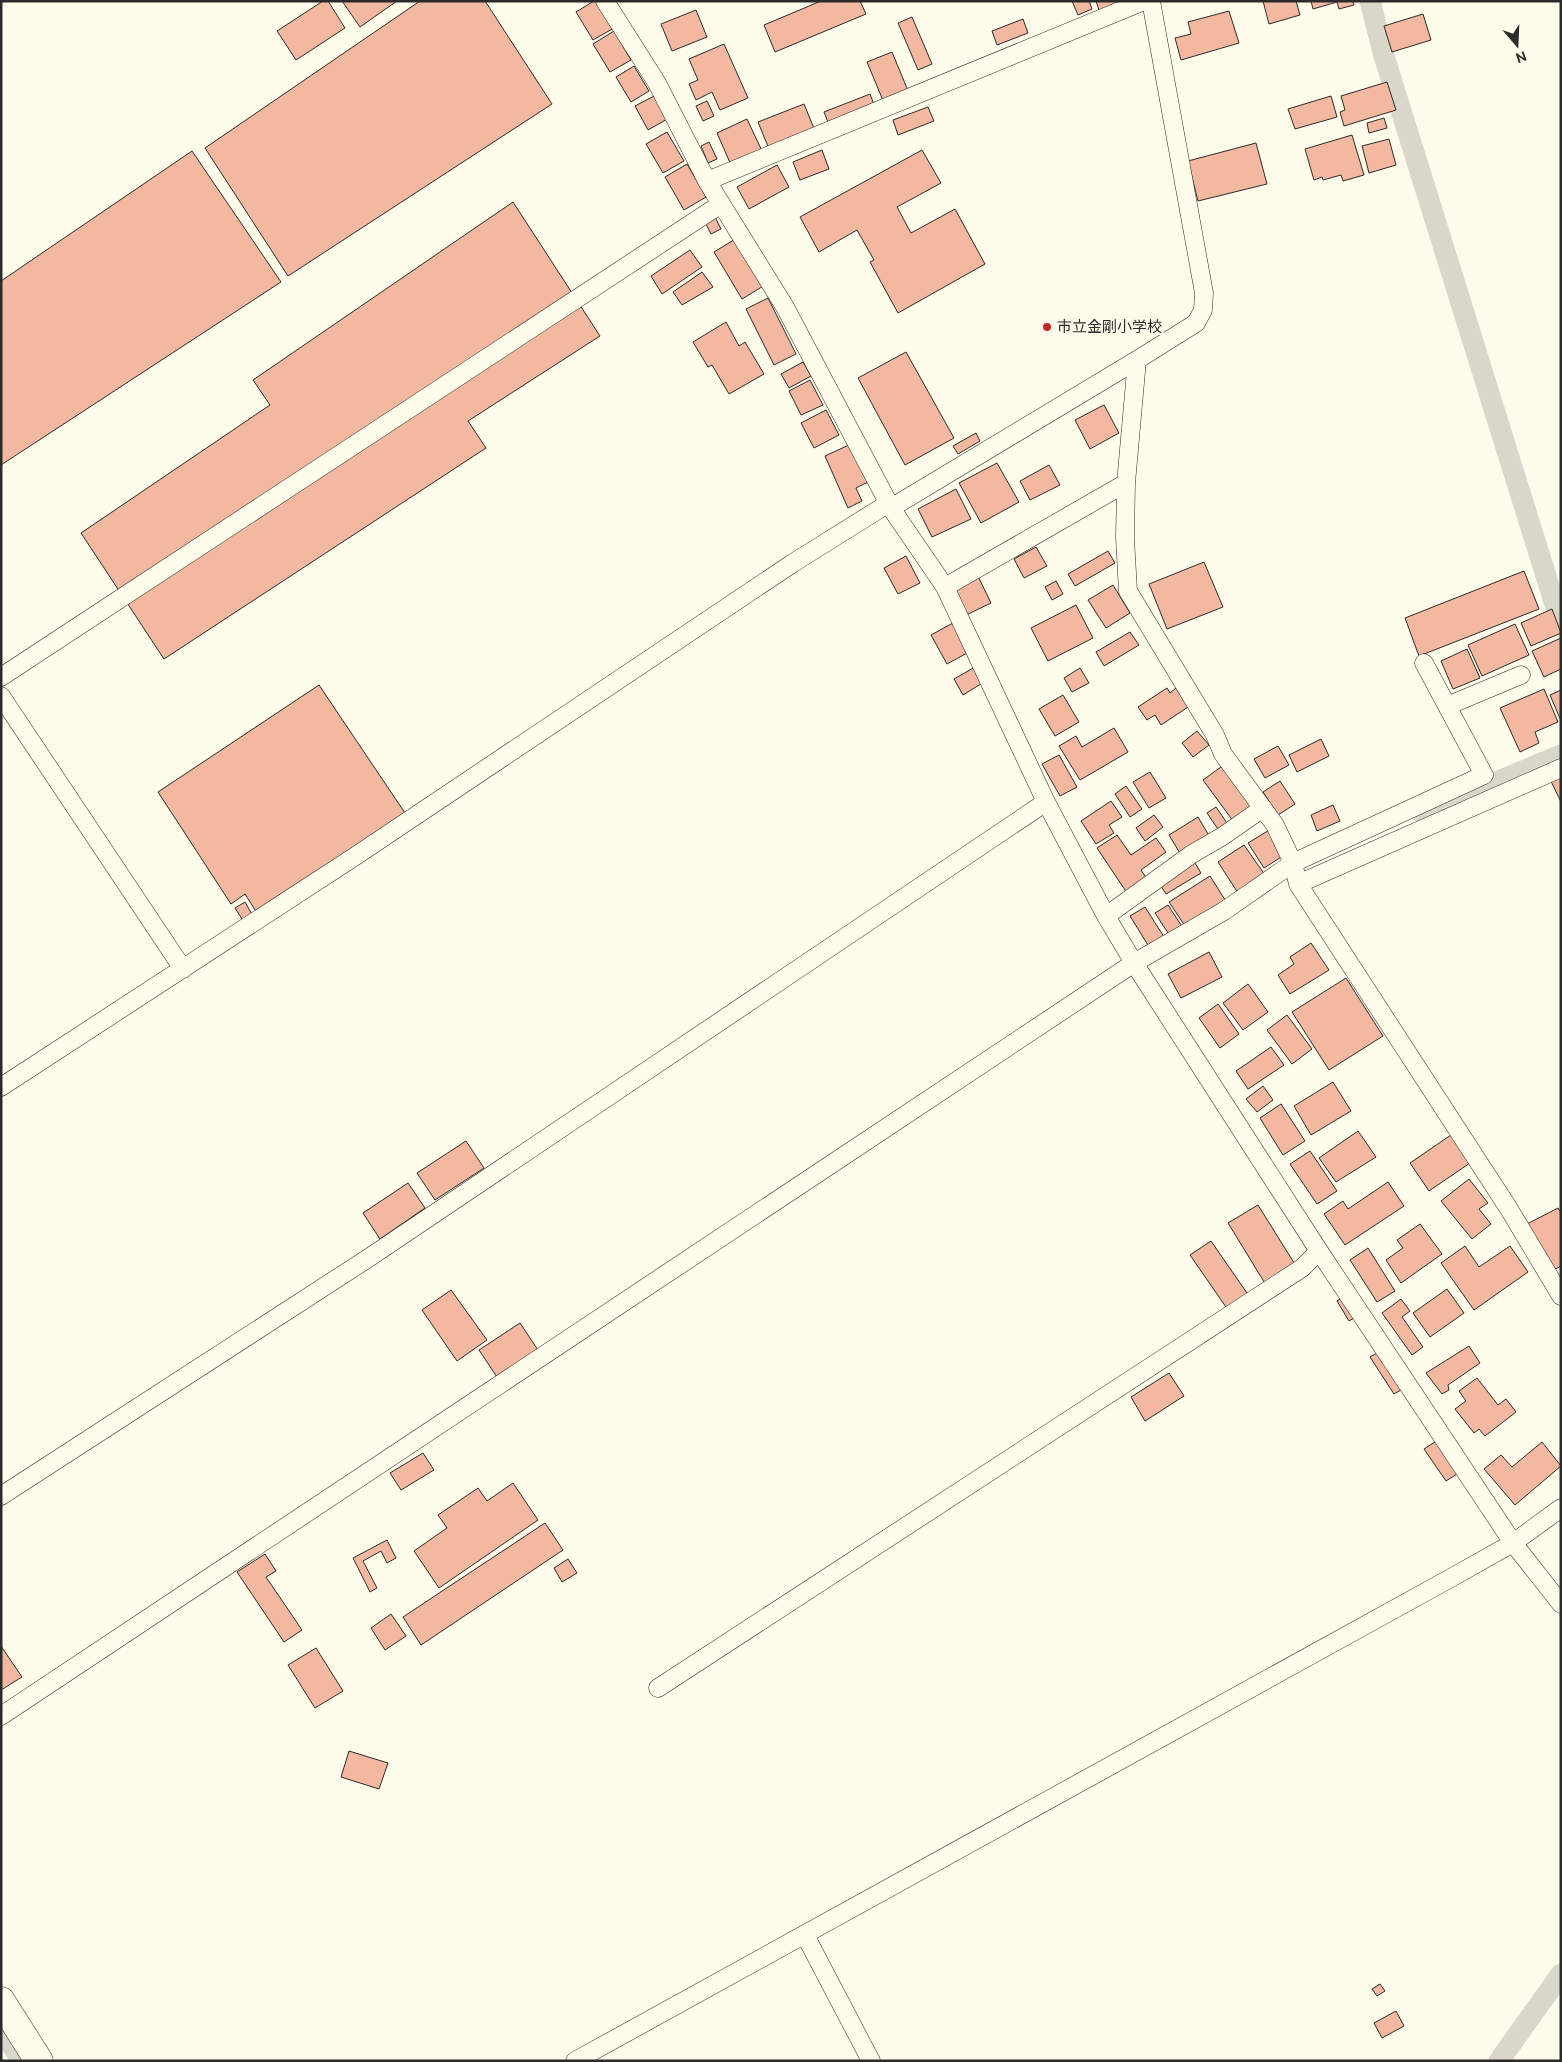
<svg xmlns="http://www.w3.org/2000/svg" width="1562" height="2062" viewBox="0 0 1562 2062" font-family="Ubuntu,'Noto Sans JP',sans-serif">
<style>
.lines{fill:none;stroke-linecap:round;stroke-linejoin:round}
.canal{stroke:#d8d7c9;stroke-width:21}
.building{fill:#f2b8a0;stroke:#2b2b2b}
.minor-casing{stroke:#2b2b2b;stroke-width:19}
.primary-casing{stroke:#2b2b2b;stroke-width:29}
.minor{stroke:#fdfbea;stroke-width:18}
.primary{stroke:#fdfbea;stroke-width:28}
.poi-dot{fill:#c62828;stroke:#fdfbea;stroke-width:2}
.labels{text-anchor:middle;stroke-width:4;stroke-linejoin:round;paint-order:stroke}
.poi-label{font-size:15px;fill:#2b2b2b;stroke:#fdfbea;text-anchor:start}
</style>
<rect width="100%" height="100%" fill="#fdfbea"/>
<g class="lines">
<!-- canal -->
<path class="canal" d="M1370 1 1384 56 1561 624
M1422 813 1561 755
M1 2028 22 2061
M1499 2061 1561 1974"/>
</g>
<!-- building -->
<path class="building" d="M323 1H328L345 28 296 60 277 31Z
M342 1H397L360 27Z
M420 1H485L552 104 288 276 205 148Z
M594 1H599L614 28 593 40 576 12Z
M821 1H860L866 14 775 52 764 25Z
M1072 1H1089L1092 9 1078 15Z
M1096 1H1131L1100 13Z
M1263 1H1296L1300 15 1269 24Z
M1311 1H1353L1354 5 1339 9 1337 2 1313 9Z
M696 10 707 37 672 51 661 24Z
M1229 11 1239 43 1181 60 1175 38 1191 34 1188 22Z
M1423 14 1431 40 1392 52 1384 26Z
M912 17 932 64 918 70 898 23Z
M1023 19 1028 33 997 45 992 31Z
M614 31 631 60 610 72 593 44Z
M724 44 748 98 720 110 712 92 696 100 689 84 698 80 689 59Z
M892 52 909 93 884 103 867 62Z
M634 66 649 91 631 102 616 77Z
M1387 82 1396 110 1344 126 1340 112 1345 110 1341 96Z
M870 94 875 107 829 125 824 112Z
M656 95 669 118 648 130 635 106Z
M1331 96 1337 117 1295 129 1288 109Z
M707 101 714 116 703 121 696 106Z
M804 104 815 131 769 149 758 122Z
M928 107 934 121 898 135 893 120Z
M1384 118 1387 128 1369 133 1367 123Z
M747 119 762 151 731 165 717 133Z
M667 132 684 161 663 173 646 144Z
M1352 135 1364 175 1343 181 1341 175 1323 180 1322 177 1314 180 1305 149Z
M1389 139 1396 165 1369 173 1362 146Z
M709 142 717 159 708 163 701 146Z
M1256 143 1267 184 1198 201 1188 161Z
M822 150 829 169 800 180 793 162Z
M922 150 941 183 897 207 911 233 955 209 985 264 898 313 870 262 874 260 857 230 819 252 800 217Z
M192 151 281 282 1 465V281Z
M687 164 706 197 684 210 665 177Z
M777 165 789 187 749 209 737 187Z
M513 202 600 336 468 421 486 448 164 659 81 533 270 405 253 380Z
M713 213 721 229 711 234 703 218Z
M737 238 765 285 742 299 714 252Z
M690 250 702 267 662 294 651 276Z
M702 272 713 287 682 305 673 292Z
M768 298 796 354 774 365 746 309Z
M726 322 739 346 745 342 764 374 729 394 712 365 708 367 693 342Z
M906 352 954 438 905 465 858 378Z
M803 362 811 376 789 388 781 374Z
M810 380 823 405 801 415 789 391Z
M1104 405 1119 433 1090 449 1075 420Z
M826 410 839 435 814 448 801 423Z
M976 433 980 441 958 454 953 446Z
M851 444 868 482 856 488 862 501 848 508 825 456Z
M997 463 1019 502 981 523 959 483Z
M1049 465 1060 485 1030 500 1020 481Z
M956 489 971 519 932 537 918 509Z
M1036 547 1047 566 1024 578 1014 559Z
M1108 551 1115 563 1075 586 1068 574Z
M906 556 920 583 898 594 884 568Z
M1204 562 1223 607 1167 629 1149 584Z
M974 568 991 603 962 617 945 582Z
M1524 571 1539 609 1419 656 1405 618Z
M1056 581 1063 594 1052 600 1045 587Z
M1113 585 1130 613 1106 628 1088 600Z
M1076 605 1093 638 1048 661 1031 628Z
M1552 609 1561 633 1531 646 1521 623Z
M953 623 969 652 947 664 931 635Z
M1515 624 1529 655 1482 676 1468 645Z
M1130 632 1139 645 1104 666 1096 652Z
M1561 638V669L1544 677 1532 651Z
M1467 649 1480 678 1453 689 1441 661Z
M975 667 984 682 963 695 954 679Z
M1080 668 1089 683 1072 692 1064 678Z
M319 685 405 813 257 913 245 894 231 904 158 792Z
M1167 688 1170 693 1176 688 1188 707 1161 725 1155 715 1147 720 1138 707Z
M1544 689 1558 722 1535 732 1539 743 1520 752 1500 708Z
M1561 690V721L1550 695Z
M1063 695 1079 722 1055 736 1039 709Z
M1114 728 1128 752 1080 780 1059 746 1076 736 1082 747Z
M1197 731 1209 745 1193 757 1182 743Z
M1321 739 1329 756 1297 772 1289 755Z
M1278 746 1289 765 1265 778 1254 759Z
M1059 755 1077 787 1060 796 1042 764Z
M1225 764 1258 810 1236 825 1203 780Z
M1561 771V802L1549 777Z
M1150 772 1166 798 1149 808 1133 782Z
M1280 781 1295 804 1278 815 1263 792Z
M1126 786 1142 809 1130 817 1115 794Z
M1111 801 1122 817 1109 825 1114 833 1096 844 1081 821Z
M1333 805 1340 821 1317 831 1311 815Z
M1216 807 1231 829 1222 835 1207 813Z
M1154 815 1163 827 1145 841 1136 828Z
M1198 817 1211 839 1181 855 1169 835Z
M1271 829 1286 854 1264 868 1248 843Z
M1117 835 1131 855 1156 838 1166 852 1141 870 1149 882 1129 896 1097 848Z
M1244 845 1265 875 1238 893 1218 862Z
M1192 858 1201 873 1166 894 1157 880Z
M1210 876 1227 903 1187 929 1169 902Z
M245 902 253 916 244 922 235 908Z
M1168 905 1183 928 1170 936 1155 913Z
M1145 907 1166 940 1151 950 1130 916Z
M1311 943 1329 970 1290 994 1278 975 1294 964 1290 957Z
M1209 952 1222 977 1181 998 1168 974Z
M1346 978 1383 1036 1329 1070 1292 1012Z
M1248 984 1268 1012 1243 1030 1223 1003Z
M1218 1004 1239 1034 1220 1048 1199 1018Z
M1287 1015 1312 1049 1292 1064 1267 1030Z
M1271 1047 1284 1065 1248 1089 1236 1071Z
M1333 1082 1351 1111 1311 1135 1294 1106Z
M1263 1086 1273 1100 1257 1112 1246 1099Z
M1281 1104 1305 1141 1283 1155 1260 1118Z
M1358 1131 1376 1157 1336 1182 1319 1158Z
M1451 1135 1470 1163 1429 1191 1410 1163Z
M466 1141 484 1168 435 1200 417 1173Z
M1310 1151 1337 1191 1317 1204 1290 1164Z
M1469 1179 1488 1203 1479 1209 1491 1224 1472 1239 1441 1201Z
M1388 1182 1404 1206 1345 1245 1324 1214 1343 1201 1348 1209Z
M408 1183 425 1208 380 1239 363 1213Z
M1258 1205 1296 1266 1266 1285 1228 1223Z
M1558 1208 1561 1213V1266L1552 1271 1527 1224Z
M1420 1224 1442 1254 1401 1283 1386 1260 1403 1248 1397 1240Z
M1211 1241 1249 1296 1228 1310 1190 1255Z
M1465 1246 1479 1267 1510 1246 1528 1272 1474 1310 1441 1263Z
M1368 1248 1395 1291 1377 1302 1350 1260Z
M1447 1289 1464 1313 1430 1337 1413 1313Z
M451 1290 487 1340 457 1361 422 1310Z
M1347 1295 1359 1315 1349 1321 1337 1301Z
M1401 1299 1410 1311 1402 1317 1423 1347 1412 1355 1382 1313Z
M520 1323 538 1350 497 1377 479 1350Z
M1469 1346 1480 1363 1448 1385 1449 1390 1442 1394 1426 1373Z
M1382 1350 1406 1387 1394 1394 1370 1357Z
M1169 1373 1184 1396 1145 1421 1131 1397Z
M1477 1378 1498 1405 1506 1399 1516 1412 1485 1436 1479 1429 1474 1433 1455 1409 1466 1401 1459 1391Z
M1438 1440 1460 1472 1446 1481 1424 1449Z
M1542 1442 1561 1466 1515 1505 1484 1469 1501 1455 1512 1467Z
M423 1453 434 1470 401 1490 390 1473Z
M513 1483 538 1520 439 1588 414 1551 447 1528 438 1515 478 1488 487 1501Z
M545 1523 563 1550 421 1645 403 1617Z
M387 1540 396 1558 387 1563 381 1551 363 1561 377 1588 370 1592 353 1558Z
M265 1554 276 1571 266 1577 302 1630 284 1642 237 1572Z
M568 1559 577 1573 562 1582 554 1568Z
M391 1614 406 1636 385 1650 371 1628Z
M1 1646 22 1677 1 1690Z
M316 1648 343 1691 315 1708 288 1665Z
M349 1751 388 1763 379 1789 341 1777Z
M1380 1984 1385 1991 1377 1996 1372 1989Z
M1396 2011 1404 2026 1382 2038 1374 2023Z"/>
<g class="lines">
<!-- minor casing -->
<g class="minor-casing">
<path id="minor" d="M605 1 657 83 707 181 785 307 891 508 945 587 1046 802 1106 916 1134 963 1319 1251 1513 1543 1561 1604
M707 181 1144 1
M891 508 1137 360
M945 587 1126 483
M1424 663 1484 775 1293 863 1298 884 1509 1209 1561 1296
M1 677 721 204
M1 696 183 969
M1447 706 1521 675
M1298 884 1561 768
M1106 916 1192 854 1223 836 1263 808
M1 1087 354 857 793 563 889 503
M1 1496 370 1257 1046 802
M658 1688 1302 1268 1319 1251
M1 1716 1134 963 1224 911 1293 863 1275 825 1223 754 1215 735 1128 591 1125 538 1126 483 1137 360 1196 323 1203 310 1204 293 1151 1
M805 1935 871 2061
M575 2061 1449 1579 1513 1543 1561 1508"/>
</g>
<!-- primary casing -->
<g class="primary-casing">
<path id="primary" d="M1 2001 39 2061"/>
</g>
<!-- minor -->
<use href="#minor" class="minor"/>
<!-- primary -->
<use href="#primary" class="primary"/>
</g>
<!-- markers -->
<circle class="poi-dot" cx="1047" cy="327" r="5"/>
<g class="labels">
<!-- poi labels -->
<g class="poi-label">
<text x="1057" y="332">市立金剛小学校</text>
</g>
</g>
<!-- border -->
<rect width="1562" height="2062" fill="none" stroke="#2b2b2b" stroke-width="5"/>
<!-- north arrow -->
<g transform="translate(1517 45) rotate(161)" stroke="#fdfbea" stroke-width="4" paint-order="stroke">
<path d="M0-4L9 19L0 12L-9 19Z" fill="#2b2b2b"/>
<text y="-8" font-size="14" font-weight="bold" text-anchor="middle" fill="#2b2b2b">N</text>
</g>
</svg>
